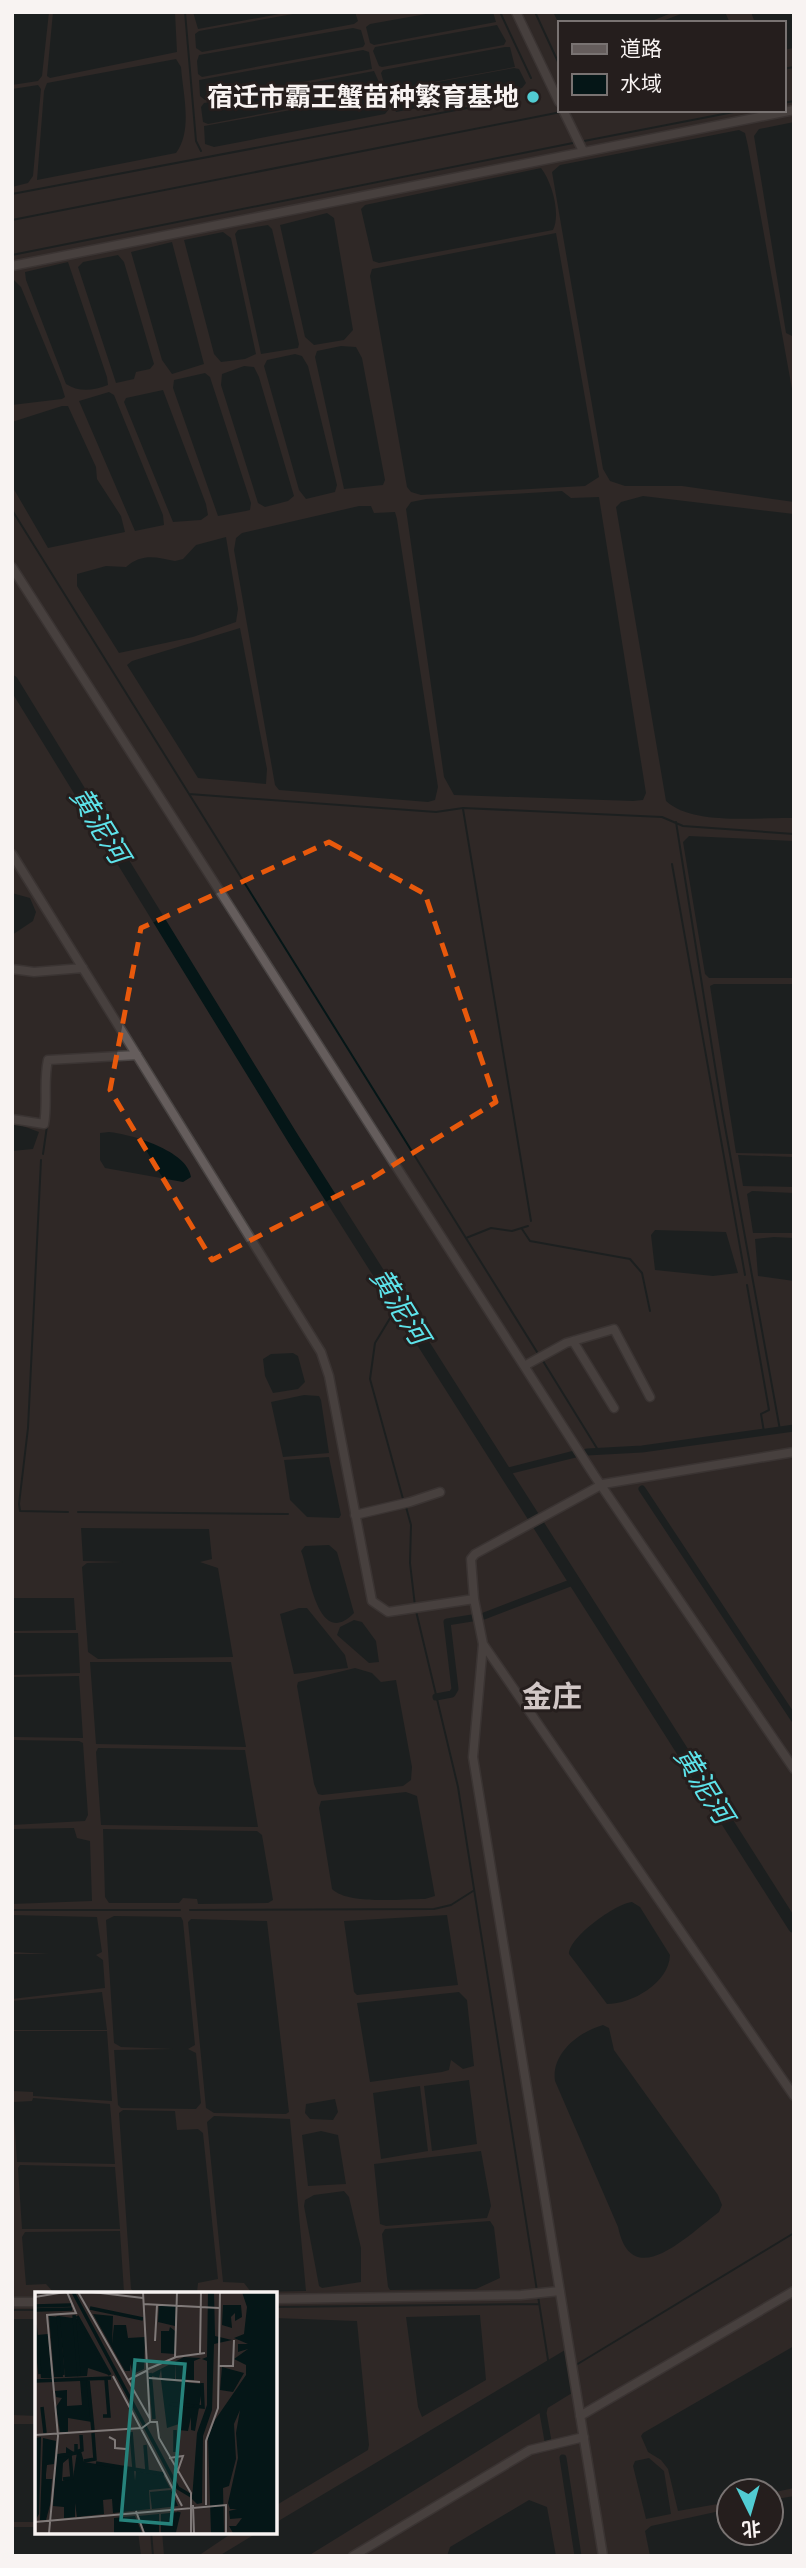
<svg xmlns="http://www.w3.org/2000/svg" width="806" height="2568" viewBox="0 0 806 2568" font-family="'Exo 2','Noto Sans SC',sans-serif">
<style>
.water{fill:#051617}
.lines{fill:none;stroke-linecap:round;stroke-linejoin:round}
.stream{stroke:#051617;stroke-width:2}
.canal{stroke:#051617;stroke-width:7}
.river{stroke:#051617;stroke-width:12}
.minor-casing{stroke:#484342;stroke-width:11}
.minor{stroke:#655d5c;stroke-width:8}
.marked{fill:none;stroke:#e8590c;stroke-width:5;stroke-dasharray:14 9;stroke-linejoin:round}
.poi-dot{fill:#51ccd2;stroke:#251e1d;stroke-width:2.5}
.labels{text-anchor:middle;stroke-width:6;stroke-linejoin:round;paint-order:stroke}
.poi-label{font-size:26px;font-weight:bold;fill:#f8f3f2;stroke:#251e1d;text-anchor:end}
.water-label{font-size:28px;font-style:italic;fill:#5de2e9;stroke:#251e1d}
.quarter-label{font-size:30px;font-weight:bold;fill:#d1c7c6;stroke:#251e1d}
.inset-river{fill:none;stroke:#051617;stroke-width:3.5}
.inset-road{fill:none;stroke:#7f7978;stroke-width:2}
.view{fill:#26827b;fill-opacity:0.15;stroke:#26827b;stroke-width:3.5}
.inset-edge{fill:none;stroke:#f8f3f2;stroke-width:3.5}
</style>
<rect width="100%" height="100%" fill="#2f2827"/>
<!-- water -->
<path class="water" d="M12 12H49L42 76 38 81 12 85Z
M53 12H175L177 52 50 78 47 76Z
M193 12H290L198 29Z
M304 12H355L358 21 354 24 202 52 196 48 195 34 199 31Z
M437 12H493L496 22 374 45 370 43 366 27 370 24Z
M553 12H674L647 23 559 24Z
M686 12H725L730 23H657Z
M751 12H794V48L783 50V23H755Z
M497 25 506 41 504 45 382 67 379 66 373 51 375 47Z
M353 28 361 30 365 44 363 47 202 77 198 74 197 61 199 55Z
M505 47H510L515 67 390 90 385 87 381 73 383 70Z
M363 50 369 52 372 69 205 100 200 96 199 80Z
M176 59 181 67C183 94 193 130 176 153L37 180 44 91 47 83Z
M514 68 519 69 526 83 522 88 396 112 389 94V91Z
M374 71 382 89 377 92 208 124 203 122 201 107 204 103Z
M38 85 41 89 33 176 28 183 12 187V89Z
M383 93 389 109 385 114 214 147 205 144 204 126Z
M794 122V337L786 333 754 136 759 129Z
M739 130 745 133 748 146 794 400V502L682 486H625L610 481 603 469 552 172 560 165Z
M541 168C552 182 561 214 553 230L379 263 373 261 361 209 365 205Z
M327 213 334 218 353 330 344 340 314 345 305 337 280 225Z
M268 225 272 229 299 344 298 348 261 354 235 234 238 230Z
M223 232 231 238 256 354 245 359 221 362 214 354 184 240Z
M556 233 599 477 585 486 421 495 411 492 407 487 370 276 372 269Z
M172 242 204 364 172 374 162 360 131 252Z
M118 255 124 262 154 364 150 369 136 372 134 379 116 383 78 267 83 262Z
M68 262 107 377 108 385C93 391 78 392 66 384L26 280 25 272Z
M12 278 21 287 61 384 65 397 62 399 12 405Z
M341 346 356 347 362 358 385 480 383 485 344 489 315 357 317 351Z
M295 354 302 356 308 366 337 485 335 492 306 499 299 490 264 366 267 360Z
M244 366 254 367 259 377 294 496 288 501 265 507 258 503 221 385 222 374Z
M205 373 210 377 251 503 250 510 246 511 218 516 173 388 174 380Z
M163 390 206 504 208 515 201 520 173 522 124 402 126 398Z
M109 392 114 395 163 515 164 525 135 531 79 401Z
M62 406H68L96 467 97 479 121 516 125 532 48 548 12 486V422Z
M562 491 571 498 599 497 646 793 643 800 633 801 454 795 444 777 406 509 411 502 426 499Z
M643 496 794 514V818C758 817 693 826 666 801L616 507 621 502Z
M359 506H371L374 513 395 512 397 519 438 787 435 800 428 802 279 790 275 785 234 550 236 538 242 533Z
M226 537 238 609 236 622 193 637 119 653 77 586V574L106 566 126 567C142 553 156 557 175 561L183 559 196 545Z
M240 628 267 769 266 784 198 778 127 665 132 661Z
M689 836 794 841V978H709L705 974 683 842Z
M12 893 30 898 36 912 33 921 12 935Z
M714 984H794V1154L736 1153 710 986Z
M12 1122 39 1132 33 1149 12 1151Z
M109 1132C131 1134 188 1151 191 1177L183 1182 105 1168 100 1160V1133Z
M738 1155 794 1157V1187L743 1186Z
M752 1191 794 1193V1233H753L747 1194Z
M655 1230 726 1232 738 1273 713 1276 655 1270 651 1235Z
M774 1237 794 1238V1281L758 1276 755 1239Z
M293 1353 298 1356 305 1382 298 1389 273 1393 265 1376 263 1359 271 1354Z
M304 1395 319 1396 321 1400 329 1453 283 1457 271 1402Z
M329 1457 341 1515 339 1518 307 1517 290 1500 284 1460Z
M81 1528 209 1529 212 1559 200 1562 218 1568 233 1657 98 1659 88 1652 82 1567 87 1563 123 1562 83 1561Z
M329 1545 337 1552 354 1613C317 1651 309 1569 301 1551L305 1546Z
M12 1598H74L76 1630 12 1631Z
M299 1608H307L345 1655 348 1668 294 1674 280 1614Z
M354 1620 362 1622 376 1641 379 1662 369 1663 337 1635 340 1627Z
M12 1633H78L80 1673 12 1675Z
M90 1662H231L246 1747 96 1744Z
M355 1668 372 1673 381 1682 396 1680 412 1767 411 1780 403 1786 322 1795 318 1794 314 1784 297 1686 298 1682Z
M79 1676 83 1738 14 1737 12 1677Z
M12 1740 79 1741 83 1743 88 1815 85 1821 12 1825Z
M98 1748 245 1750 258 1827 101 1825 96 1752Z
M406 1792 417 1796 435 1896 425 1899C401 1899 348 1905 332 1889L319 1808 321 1801Z
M74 1828 77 1838 90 1841 92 1901 12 1904V1829Z
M103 1829 257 1831 262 1835 273 1900 268 1903 198 1904 197 1899 183 1898 179 1903H109L105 1897Z
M632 1902 640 1907 670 1955C669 1983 632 2004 607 2004L569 1954C569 1937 615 1904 632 1902Z
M12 1915 97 1917 102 1952 96 1955 103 1960 105 1988 12 1999V1954H49L12 1952Z
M447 1915 458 1985 357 1995 354 1992 344 1921Z
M114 1916 181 1917 183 1921 195 2045 188 2049 196 2053 201 2103 196 2109 121 2108 118 2105 114 2050 173 2049 121 2047 114 2043 106 1920Z
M191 1919 267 1921 289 2112 286 2114 214 2113 206 2108 188 1922Z
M102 1992 107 2030H12V2001Z
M459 1992 467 2000 474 2066 463 2069 451 2060 449 2070 442 2072 370 2082 357 2003Z
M603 2025 609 2028 614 2050 718 2195 722 2205 719 2212C689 2234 632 2294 618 2227L555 2081C551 2054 578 2032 603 2025Z
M12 2031H107L112 2101 33 2096V2092L12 2091Z
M469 2080 477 2144 432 2151 424 2086Z
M420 2086 428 2151 381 2159 373 2093Z
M33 2098 110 2104 115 2164 17 2162 13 2102 32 2101Z
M335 2099 338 2112 333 2120 310 2119 305 2113 306 2104Z
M123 2110 175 2111 177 2130 198 2129 203 2133 218 2279 198 2283 197 2293H135L131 2289 119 2113Z
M214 2116 290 2119 306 2291 251 2292 244 2283 223 2282 207 2122Z
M321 2131 338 2135 346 2184 308 2186 302 2135Z
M481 2151 491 2206 487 2218 386 2226 380 2224 374 2164Z
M20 2165 115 2167 120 2229H22L18 2168Z
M344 2191 349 2197 361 2248V2282L322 2288 319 2286 304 2206 305 2200 314 2195Z
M490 2221 494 2227 500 2278 476 2289 390 2290 388 2287 382 2234 385 2229Z
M120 2231 124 2292 54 2293 46 2284 26 2285 22 2237 25 2232Z
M480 2315 486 2380 422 2417 418 2407 406 2317Z
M275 2318 357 2321 369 2445 368 2450 275 2506Z
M12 2319H37V2416L12 2415Z
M794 2346V2488L771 2493 729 2491V2502L678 2511 668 2469 661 2460 648 2452 641 2436 643 2433Z
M565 2350 572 2393 308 2556H219L260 2531H275V2523Z
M12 2424H37V2522H12Z
M649 2458 664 2471 671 2514 646 2519 633 2466 635 2461Z
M794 2496V2556H650L645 2531 651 2526 729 2509V2533H771V2500Z
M529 2500 547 2507 556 2556H447L450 2547Z
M12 2527H37V2531H138L141 2556H12Z
M162 2531H235L198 2556H164Z"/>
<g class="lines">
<!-- stream -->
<path class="stream" d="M185 12 196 141 201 151
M500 12 531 78
M535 12 559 64
M783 69 794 67
M783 103 794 101
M584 141 744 110
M12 194 488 104
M12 220 561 112
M12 255 573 143
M12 510 537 1352
M189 794 436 812 463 808 662 817 683 826 794 834
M463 809 531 1221
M676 822 722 1110 780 1430
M672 864 745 1275
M43 1154 47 1126
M41 1160 28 1428 19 1504 20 1511 68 1512
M522 1229 530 1241 630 1259 642 1273 650 1311
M466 1238 491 1228 512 1231 528 1226
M747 1285 769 1410 761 1414 764 1432
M398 1305 375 1343 370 1379 403 1499
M543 1361 598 1450
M406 1507 411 1525 410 1563 415 1606
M78 1512 288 1514
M416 1611 458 1787 537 2291
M12 1910H180
M190 1910 434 1909 451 1905 473 1891
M538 2296 548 2360
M275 2307 539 2304
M12 2310H37
M576 2365 794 2233
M151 2531 153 2556"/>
<!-- canal -->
<path class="canal" d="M587 1452 642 1449 794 1428
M504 1472 575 1454
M642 1489 794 1719
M484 1616 573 1582
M436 1697 452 1694 455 1689 447 1622 472 1618
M545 2404 543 2413 548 2441
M563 2458 578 2556"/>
<!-- river -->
<path class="river" d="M12 681 294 1140 794 1927"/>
<!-- minor casing -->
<g class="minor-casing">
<path id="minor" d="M516 12 559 102
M563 110 583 151
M12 266 794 110
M12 567 594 1475 794 1769
M12 854 321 1352 329 1376 372 1601 388 1612 474 1599 483 1644 473 1757 603 2556
M12 969 34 972 83 968
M12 1119 44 1124C48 1102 43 1082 48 1060L137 1055
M573 1341 614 1408
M526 1365 566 1343 614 1329 650 1397
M355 1515 410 1502 440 1492
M474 1599 471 1559 475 1554 603 1484 794 1452
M483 1644 794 2096
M275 2299 521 2295 560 2291
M12 2302H37
M580 2416 794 2291
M353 2556 530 2450 584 2437"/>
</g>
<!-- minor -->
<use href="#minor" class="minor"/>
</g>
<!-- marked area -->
<path d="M0 0H806V2568H0ZM329 842 425 894 496 1102 372 1178 212 1260 110 1090 141 928Z" fill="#2f2827" fill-opacity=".55" fill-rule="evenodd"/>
<path class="marked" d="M329 842 425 894 496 1102 372 1178 212 1260 110 1090 141 928Z"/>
<!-- markers -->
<circle class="poi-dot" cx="533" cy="97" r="7"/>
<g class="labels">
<!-- poi labels -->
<g class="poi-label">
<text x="519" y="106">宿迁市霸王蟹苗种繁育基地</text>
</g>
<!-- water labels -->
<g class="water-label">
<text transform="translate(100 825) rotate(58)" y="10">黄泥河</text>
<text transform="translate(400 1306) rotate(58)" y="10">黄泥河</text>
<text transform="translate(704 1785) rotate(58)" y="10">黄泥河</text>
</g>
<!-- quarter labels -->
<g class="quarter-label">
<text x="552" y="1707">金庄</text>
</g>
</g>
<!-- overview -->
<g transform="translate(35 2292)">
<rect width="242" height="242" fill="#2f2827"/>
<path d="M173 0H179L180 44 197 48 179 52 177 118 168 144 167 211 162 212 157 207 162 141 172 113V69L167 67 172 65ZM207 0H241V241H198L194 234H201L207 226 195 227 194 219 202 217H195L193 211 203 166 201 141 205 118 199 132 201 167 194 194 188 196 189 241H176L173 145 180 128 211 83V73L199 67 213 57 203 60V52H213L199 46 209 42 212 15ZM124 13 141 14 140 34 123 30ZM188 13H206L207 25 200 29V21L196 25 197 36 187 33ZM58 22 78 24 77 52 79 33H91L93 46 110 45 109 77 98 82 95 72V79H90ZM14 24 23 25 28 85H19ZM24 24 44 27 74 83 53 76 52 84 30 85ZM135 35 140 39V62L126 61V39H134ZM13 42 17 86H6L2 43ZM149 65 166 66 159 69V88L141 87V70L140 87 127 86 126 77 124 86 114 83ZM187 75 209 81 198 100 185 98ZM45 88H53L57 130 33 126V140H25L21 115 27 106 21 105 20 99 32 98V114L47 113ZM126 88 168 92 160 139 156 138V125L153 139 144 138V132L132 136ZM6 145 4 222 0 229V146ZM8 146 21 149 19 172 12 173 11 182V187H17L15 213 11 228H5ZM31 155 40 161 28 171 27 189 38 186 42 160 46 159 49 170 99 178 100 189 101 179 128 183 135 196 114 198 115 217 78 221 77 207 68 208 69 222 42 225 40 211V225L29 226V215L18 214 22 162 31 161ZM136 198 143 214 117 217 115 200ZM143 220 138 241H126V222ZM124 222V241H110L104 224ZM100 224 107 241H79V226Z" fill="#051617"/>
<path class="inset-river" d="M38 0 143 196 158 205M0 14 36 13M55 16 108 27M0 18 37 17M39 23 44 84M23 24 28 83M42 24 75 83M0 33 5 82M115 81 119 127M53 88 58 138M0 89 76 86M135 112 158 114M159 114 168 115 167 91M7 115 10 141M68 124H74L71 87M96 140 99 176M110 153 112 178M41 160 47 158 46 143M140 160V138M23 164 41 161V152M49 169 60 167 58 141M61 171 129 182M28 187 37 186 35 163M139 241 144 220"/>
<path class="inset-road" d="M43 0 115 127M57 0 108 6M108 0 115 130H122L124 146 156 201V241M0 5 30 0M108 12 184 16M120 49 122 13M165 61 166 0M140 65 142 0M184 74H198L199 48M113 77 141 65 170 61M78 84 147 214M114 86 165 90M93 88 113 78M0 143 107 136 115 130M74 145 80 148V156L91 157M134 166 148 164 142 181M158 213 159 241M171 213V149L183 116 185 0M101 219 109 241M0 230 191 213V241M14 241 23 144 12 23 41 21 32 0"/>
<path class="view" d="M100 68 150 72 136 232 86 228Z"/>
<rect width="242" height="242" class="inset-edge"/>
</g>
<!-- border -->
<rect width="806" height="2568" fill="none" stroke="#f8f3f2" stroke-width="28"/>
<!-- legend -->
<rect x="558" y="21" width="228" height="91" fill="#251e1d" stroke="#797372" stroke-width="2"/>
<rect x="572" y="44" width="35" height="10" fill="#655d5c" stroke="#797372" stroke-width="2"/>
<text x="620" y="56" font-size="21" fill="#f8f3f2">道路</text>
<rect x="572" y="74" width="35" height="21" fill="#051617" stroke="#797372" stroke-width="2"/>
<text x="620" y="91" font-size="21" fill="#f8f3f2">水域</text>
<!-- north arrow -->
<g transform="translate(750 2512) rotate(175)"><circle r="33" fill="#251e1d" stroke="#797372" stroke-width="2"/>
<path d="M0-5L12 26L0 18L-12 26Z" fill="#51ccd2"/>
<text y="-10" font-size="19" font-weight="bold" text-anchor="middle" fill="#f8f3f2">北</text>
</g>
</svg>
